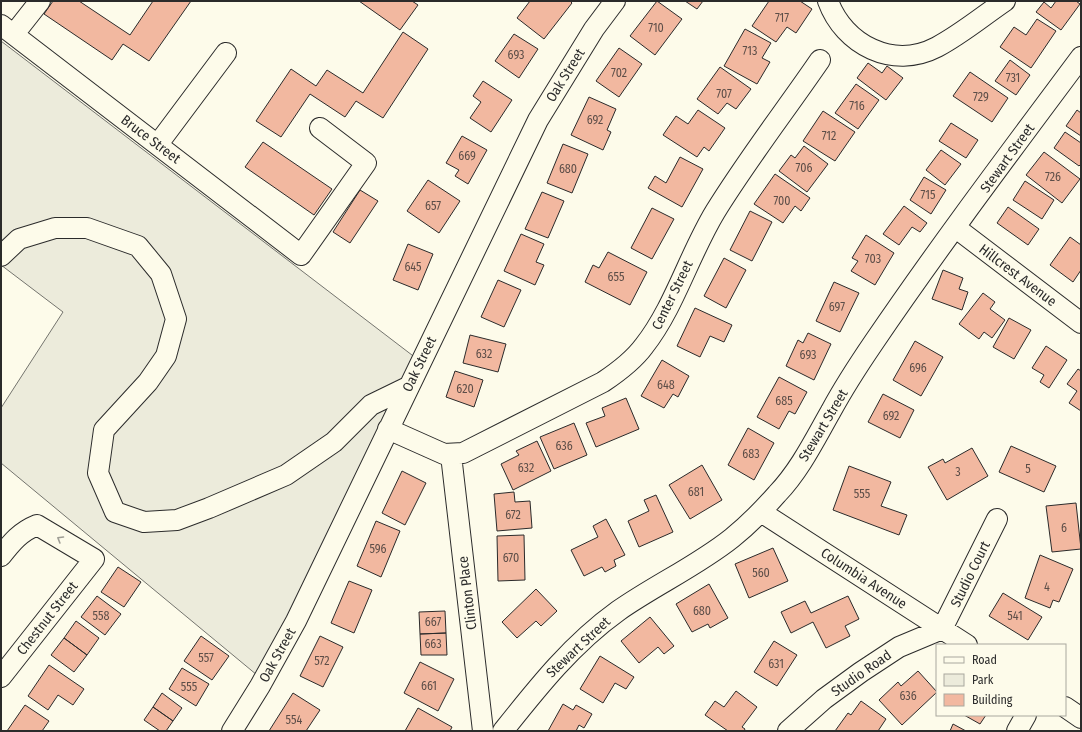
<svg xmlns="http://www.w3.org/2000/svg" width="1082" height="732" viewBox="0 0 1082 732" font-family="'Fira Sans Condensed',sans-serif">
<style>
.green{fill:#ecebdb;stroke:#74746e}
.building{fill:#f2b8a0;stroke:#2b2b2b}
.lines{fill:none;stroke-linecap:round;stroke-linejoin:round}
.minor-casing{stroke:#2b2b2b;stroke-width:22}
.minor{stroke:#fdfbea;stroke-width:20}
.oneway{stroke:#9e9d94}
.labels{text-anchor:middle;stroke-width:3;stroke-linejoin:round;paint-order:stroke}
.number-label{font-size:12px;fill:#5d4e48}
.street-label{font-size:14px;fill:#2b2b2b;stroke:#fdfbea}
</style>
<rect width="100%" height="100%" fill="#fdfbea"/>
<!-- green -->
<path class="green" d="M1 41 425 365 263 680 1 463V408L63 312 1 265Z"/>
<!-- building -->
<path class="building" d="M53 1H79L130 35 153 1H191L149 61 123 44 112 60 44 14Z
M359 1H412L418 5 400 30Z
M530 1H570L572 3 544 39 517 18Z
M657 1 682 19 655 55 630 36Z
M685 1H703L697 9Z
M769 1H800L812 9 796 33 787 27 776 42 752 26Z
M1056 1H1076L1080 4 1061 30 1036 12 1044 2 1051 8Z
M1037 19 1056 31 1031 68 1000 47 1014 27 1026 35Z
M745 29 771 43 762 58 770 62 757 84 724 66Z
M403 32 428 49 383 118 356 101 345 117 310 94 281 137 256 121 291 69 316 86 327 70 363 93Z
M514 34 538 49 519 78 495 61Z
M619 48 642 64 619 97 596 81Z
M1010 60 1030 75 1016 95 995 81Z
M868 63 882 73 887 66 903 78 886 100 857 78Z
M720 67 751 89 736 109 727 103 718 114 697 99Z
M970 72 1008 98 992 122 953 96Z
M483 81 512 100 491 132 470 118 481 102 473 96Z
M856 84 879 100 858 129 835 113Z
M589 97 616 109 607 130 611 132 603 150 571 135Z
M698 110 725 128 709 151 704 147 697 157 663 135 676 116 688 124Z
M1077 110 1081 113V136L1066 126Z
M823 111 855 132 835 161 803 141Z
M951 123 978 140 966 158 939 141Z
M1065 132 1081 143V164L1079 166 1054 148Z
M462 136 487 150 468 184 455 176 459 170 446 163Z
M263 142 332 189 314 215 245 167Z
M563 144 588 154 572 193 547 183Z
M804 146 828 164 807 192 779 171 791 155 795 158Z
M941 150 961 164 945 185 926 170Z
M1044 152 1080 179 1062 203 1026 175Z
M680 157 703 169 682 207 648 188 655 176 666 183Z
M775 174 810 198 801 211 795 206 783 223 754 204Z
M924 177 946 190 931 214 910 200Z
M428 180 460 201 439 233 407 211Z
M1025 181 1054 200 1042 219 1013 200Z
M360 190 378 201 350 243 333 232Z
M542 192 564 201 548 238 525 229Z
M904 206 927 223 920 232 912 227 899 245 883 234Z
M1008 207 1039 229 1028 245 997 223Z
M652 208 674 219 652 259 631 248Z
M750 211 772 222 752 261 730 250Z
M521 234 544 244 536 262 544 265 535 285 504 271Z
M866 235 894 253 875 285 851 271 858 261 852 258Z
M1070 237 1081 245V270L1073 282 1050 265Z
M408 244 433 254 418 290 393 280Z
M608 252 647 272 630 305 585 282 593 265 599 268Z
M724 258 746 270 726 308 704 296Z
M943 270 963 278 959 289 968 292 962 310 932 299Z
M498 280 521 290 504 327 481 317Z
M834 282 859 293 840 332 816 321Z
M983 293 995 302 990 309 1005 320 992 338 984 332 979 339 959 324Z
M695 308 732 325 724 342 710 336 700 357 677 346Z
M1009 318 1031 330 1014 359 993 347Z
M808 333 831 344 814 380 786 366 798 340 803 343Z
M470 335 506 344 498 372 463 363Z
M915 341 943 357 921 396 893 380Z
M1046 346 1067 360 1049 388 1040 382 1044 375 1032 368Z
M662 360 689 376 678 397 673 394 664 408 641 396Z
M1078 369 1081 371V411L1069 403 1077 391 1067 384Z
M455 371 483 380 474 407 446 397Z
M779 377 807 392 795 414 789 411 779 429 757 417Z
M883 394 914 410 900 438 868 422Z
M626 398 639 429 596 447 586 423 605 416 602 408Z
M574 423 587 455 554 469 540 437Z
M748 428 774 443 754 480 728 465Z
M537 441 551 471 513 490 501 464 519 455 516 451Z
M1011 446 1056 466 1044 492 999 472Z
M972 448 988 476 947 500 928 467 943 459 945 463Z
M702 465 722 500 690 519 669 485Z
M849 466 891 482 881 506 907 515 899 535 833 510Z
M402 471 426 483 405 525 382 513Z
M514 492 515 502 530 501 532 528 497 531 494 494Z
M656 495 673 532 639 547 628 521 649 511 644 500Z
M1076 503 1081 549 1052 552 1046 506Z
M606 519 625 555 614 560 616 566 605 572 602 567 584 576 571 550 598 537 593 526Z
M376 521 400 531 381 577 357 566Z
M524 535 525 580 498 581 497 536Z
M773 548 788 581 749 598 735 564Z
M1040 555 1073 569 1059 602 1053 600 1050 608 1025 598Z
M118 567 141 582 124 607 101 592Z
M349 581 372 590 354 633 331 623Z
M709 584 728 618 710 628 708 624 692 632 676 604Z
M536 589 557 611 541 626 536 621 517 638 502 622Z
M1003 593 1042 617 1028 640 989 616Z
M97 596 121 614 105 635 81 617Z
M848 596 859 619 845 626 850 636 826 648 813 622 791 633 781 612 805 601 811 613Z
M445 611 446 633 420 634 419 612Z
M650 617 674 646 664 654 658 647 639 663 621 641Z
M76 621 99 638 87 655 64 638Z
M446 633 447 655H421L420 634Z
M201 636 229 656 212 680 184 661Z
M320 636 343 647 323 687 300 676Z
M64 638 87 655 74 672 51 655Z
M774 641 797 655 777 686 754 672Z
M600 656 634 677 626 689 615 683 603 703 580 689Z
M420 662 454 679 438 711 404 693Z
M49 665 84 689 73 705 58 695 48 710 28 696Z
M182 668 209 684 196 706 169 689Z
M918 671 937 692 902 725 879 700 898 682 901 686Z
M736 691 757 707 742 727 745 729 744 731H728L705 715 715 701 724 707Z
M162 693 182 708 173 721 153 707Z
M293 693 320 710 306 731H269Z
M861 701 886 719 878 731H835L848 713 851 715Z
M563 704 573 710 576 705 592 714 584 728 579 725 576 731H548Z
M25 705 49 721 42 731H7Z
M153 707 173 721 166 731H160L144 720Z
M418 708 452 727 450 731H405Z
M964 715H986L980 724Z
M953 724 966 731H950Z"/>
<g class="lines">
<!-- minor casing -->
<g class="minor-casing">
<path id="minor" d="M828 1C844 45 893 70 937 47 960 35 983 16 1005 1
M1 25 301 255 366 163 320 128
M14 34 40 1
M158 144 226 53
M956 228 1081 323
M1 256 19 239 55 228H87L138 246 161 274 176 319 166 356 148 382 104 430 98 473 115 512 144 522 177 520 209 508 286 475 334 442 371 405 408 387
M388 429 444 454 463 453 603 382C618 372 633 361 644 346 674 308 689 255 715 212 747 160 785 111 820 60
M451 455 483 731
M761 512 967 645
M1 556C12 542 20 532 37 525L94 559 1 677
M1065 707 1081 718
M232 731 260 686 296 621 538 120 594 29 615 1
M503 731C538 687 572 644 618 611 655 585 697 566 732 538 748 525 763 510 777 494 800 470 815 439 831 411 844 387 859 364 874 342 940 245 1011 151 1081 57
M788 731 824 699 861 672 899 647 942 629 997 519
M1017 731 1026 715"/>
</g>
<!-- minor -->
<use href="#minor" class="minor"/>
</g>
<!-- one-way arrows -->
<defs><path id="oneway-chevron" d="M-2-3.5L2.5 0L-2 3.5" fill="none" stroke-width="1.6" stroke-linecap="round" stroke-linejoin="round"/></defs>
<use class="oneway" href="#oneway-chevron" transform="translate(60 539) rotate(-149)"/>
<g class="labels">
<!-- number labels -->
<g class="number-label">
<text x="782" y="22">717</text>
<text x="656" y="32">710</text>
<text x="750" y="55">713</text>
<text x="516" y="59">693</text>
<text x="619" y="77">702</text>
<text x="1013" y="82">731</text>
<text x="724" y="98">707</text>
<text x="981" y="101">729</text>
<text x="857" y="110">716</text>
<text x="595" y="124">692</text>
<text x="829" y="140">712</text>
<text x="467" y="160">669</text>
<text x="804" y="172">706</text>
<text x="568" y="173">680</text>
<text x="1053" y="181">726</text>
<text x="928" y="199">715</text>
<text x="782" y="205">700</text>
<text x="433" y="210">657</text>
<text x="873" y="263">703</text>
<text x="413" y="271">645</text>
<text x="616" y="281">655</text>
<text x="837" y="311">697</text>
<text x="484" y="358">632</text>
<text x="808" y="359">693</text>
<text x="918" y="372">696</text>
<text x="666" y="389">648</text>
<text x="465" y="393">620</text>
<text x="784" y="405">685</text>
<text x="891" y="420">692</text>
<text x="564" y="450">636</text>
<text x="751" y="458">683</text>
<text x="526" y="472">632</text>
<text x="1028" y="473">5</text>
<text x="958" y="476">3</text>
<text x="696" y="496">681</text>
<text x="862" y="498">555</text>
<text x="513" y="519">672</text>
<text x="1064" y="532">6</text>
<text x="378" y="553">596</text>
<text x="511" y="562">670</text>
<text x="761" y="577">560</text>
<text x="1047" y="591">4</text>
<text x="702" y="615">680</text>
<text x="101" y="620">558</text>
<text x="1015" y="620">541</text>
<text x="433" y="626">667</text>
<text x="433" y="648">663</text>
<text x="206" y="662">557</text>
<text x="322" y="665">572</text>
<text x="776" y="668">631</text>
<text x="429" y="690">661</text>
<text x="189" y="691">555</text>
<text x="908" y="700">636</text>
<text x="294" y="724">554</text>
</g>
<!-- street labels -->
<g class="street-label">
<text transform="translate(565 75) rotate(-58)" y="5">Oak Street</text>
<text transform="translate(151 139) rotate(37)" y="5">Bruce Street</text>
<text transform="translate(1007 158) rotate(-54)" y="5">Stewart Street</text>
<text transform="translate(1018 275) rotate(37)" y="5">Hillcrest Avenue</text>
<text transform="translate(672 295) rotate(-64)" y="5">Center Street</text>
<text transform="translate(419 364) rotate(-64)" y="5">Oak Street</text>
<text transform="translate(823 425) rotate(-59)" y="5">Stewart Street</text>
<text transform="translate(970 574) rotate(-64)" y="5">Studio Court</text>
<text transform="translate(864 578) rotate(33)" y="5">Columbia Avenue</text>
<text transform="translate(467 593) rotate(-97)" y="5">Clinton Place</text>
<text transform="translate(47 618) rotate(-52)" y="5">Chestnut Street</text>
<text transform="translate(578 647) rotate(-43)" y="5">Stewart Street</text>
<text transform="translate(277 655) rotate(-61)" y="5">Oak Street</text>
<text transform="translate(861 673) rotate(-35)" y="5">Studio Road</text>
</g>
</g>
<!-- border -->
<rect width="1082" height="732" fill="none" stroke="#2b2b2b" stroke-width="4"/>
<!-- legend -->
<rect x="936" y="644" width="130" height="72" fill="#fdfbea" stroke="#a9a89e"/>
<rect x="944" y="657" width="20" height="6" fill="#fdfbea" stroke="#a9a89e"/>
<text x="972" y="664" font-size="12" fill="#2b2b2b">Road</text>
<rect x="944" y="674" width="20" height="12" fill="#ecebdb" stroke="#a9a89e"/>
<text x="972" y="684" font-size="12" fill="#2b2b2b">Park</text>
<rect x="944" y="694" width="20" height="12" fill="#f2b8a0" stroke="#a9a89e"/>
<text x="972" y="704" font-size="12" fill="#2b2b2b">Building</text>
</svg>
